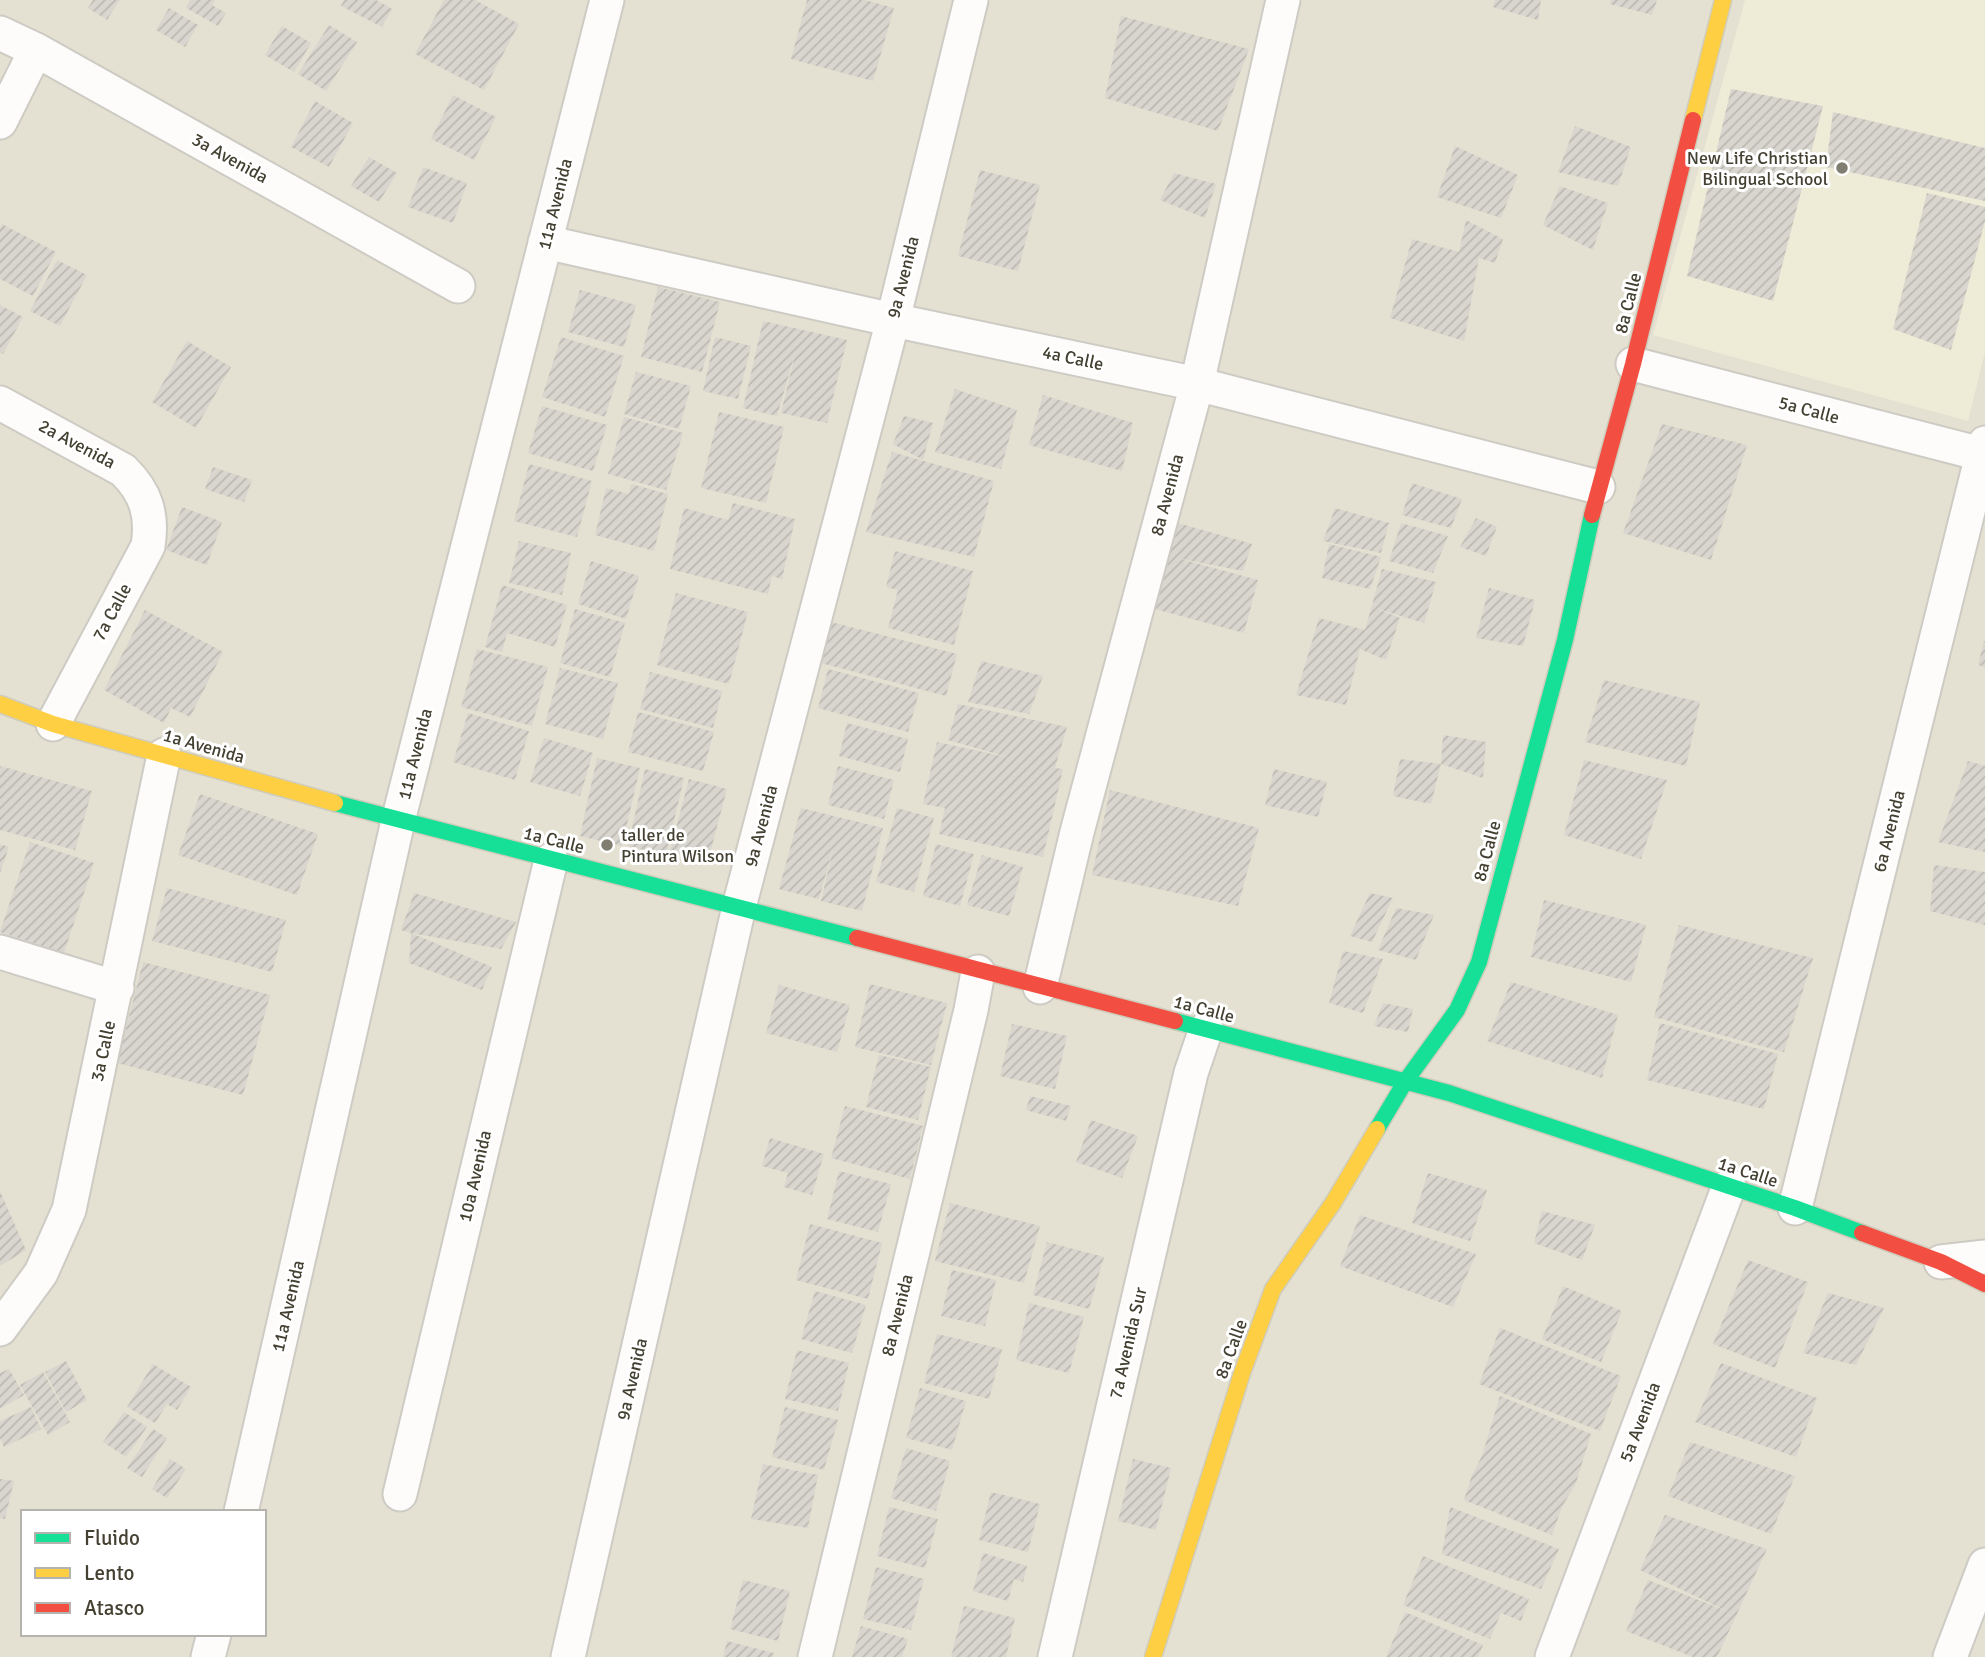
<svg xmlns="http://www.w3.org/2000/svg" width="1985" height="1657" viewBox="0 0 1985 1657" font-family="Signika,sans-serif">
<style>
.residential{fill:#e4e1d2;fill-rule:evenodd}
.education{fill:#eeebd6}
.building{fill:url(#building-hatch)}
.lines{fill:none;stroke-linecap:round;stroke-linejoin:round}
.street-casing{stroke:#cdcbc3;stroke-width:37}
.fast-casing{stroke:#cfccbb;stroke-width:19}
.slow-casing{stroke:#cfccbb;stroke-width:19}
.jam-casing{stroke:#cfccbb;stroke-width:19}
.street{stroke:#fdfcfb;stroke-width:33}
.fast{stroke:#16e098;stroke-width:16}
.slow{stroke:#ffcf43;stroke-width:16}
.jam{stroke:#f24e42;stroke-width:16}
.poi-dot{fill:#807d71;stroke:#fff;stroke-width:2.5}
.labels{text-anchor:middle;stroke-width:6;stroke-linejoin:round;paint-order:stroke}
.street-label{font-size:18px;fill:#444032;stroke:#fff}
.poi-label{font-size:18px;fill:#444032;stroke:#fff;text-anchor:end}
</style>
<defs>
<pattern id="building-hatch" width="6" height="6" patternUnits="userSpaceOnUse" patternTransform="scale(1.75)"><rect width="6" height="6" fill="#d8d6ce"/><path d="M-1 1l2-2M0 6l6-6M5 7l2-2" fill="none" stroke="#bbb9b1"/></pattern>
</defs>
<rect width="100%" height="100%" fill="#efede5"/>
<!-- residential -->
<path class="residential" d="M0 0H1985V1657H0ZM23 1512H264V1634H23Z"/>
<!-- education -->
<path class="education" d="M1745 0H1985V352L1968 421 1653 335Z"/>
<!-- building -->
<path class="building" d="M93 0H120L107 20 88 8Z
M190 0H215L212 5 226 13 218 26 186 8Z
M344 0H376L392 9 382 27 341 6Z
M444 0H475L519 24 484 90 415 54Z
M807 0H865L894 8 873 81 791 59Z
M1495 0H1541L1538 20 1493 7Z
M1611 0H1657L1652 15 1610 4Z
M169 8 198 25 185 47 156 30Z
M1121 16 1249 49 1218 131 1105 98Z
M329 25 357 42 326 91 298 74Z
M282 26 311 43 294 72 265 55Z
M1731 89 1823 106 1773 301 1687 276Z
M453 95 496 117 474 160 431 139Z
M315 101 353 123 329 167 291 147Z
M1833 112 1985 148V201L1826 167Z
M1575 126 1631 147 1618 186 1558 172Z
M1455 146 1518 175 1501 218 1437 197Z
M369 157 397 173 379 202 351 186Z
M423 167 467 183 453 223 408 207Z
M980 170 1040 185 1018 271 958 256Z
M1174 173 1216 184 1205 218 1160 200Z
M1560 186 1608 203 1593 250 1543 225Z
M1927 193 1985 207V221L1951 350 1893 329Z
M1466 220 1503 239 1495 263 1479 258 1464 341 1390 318 1412 239 1459 252Z
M2 224 56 252 33 296 0 279V228Z
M57 260 87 275 60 326 30 311Z
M658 287 720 302 702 372 641 357Z
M580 290 636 305 624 347 568 332Z
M0 305 23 317 3 354 0 353Z
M763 321 847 340 827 423 781 413 796 350 777 416 743 408Z
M561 337 624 356 605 417 542 397Z
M715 337 751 346 738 399 703 391Z
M187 341 231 367 196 428 152 402Z
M636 372 691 386 679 429 624 414Z
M955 389 1017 410 1001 469 935 452Z
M1043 395 1133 423 1122 471 1029 445Z
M542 406 607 425 593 471 528 453Z
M719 412 784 427 766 503 701 488Z
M904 416 933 423 923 460 893 444Z
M624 417 683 433 666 490 608 474Z
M1662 424 1747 445 1711 560 1623 533Z
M892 452 994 481 974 557 866 532Z
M529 464 592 481 577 537 514 521Z
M213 467 252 480 244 502 205 489Z
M1412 483 1462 499 1451 528 1402 515Z
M631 484 668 494 654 551 595 535 606 488 629 494Z
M733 503 795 519 782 579 772 576 768 594 670 569 684 508 728 520Z
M182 507 222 522 207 565 166 550Z
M1335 508 1389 523 1381 553 1323 541Z
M1476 518 1497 527 1486 556 1460 547Z
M1178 523 1252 544 1243 571 1177 558 1258 580 1244 633 1155 609Z
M1401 523 1448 536 1433 573 1389 561Z
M519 541 571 553 562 595 509 583Z
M1329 544 1381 557 1370 589 1322 578Z
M895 551 973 571 954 645 888 628 898 590 886 587Z
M591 561 639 576 626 619 578 604Z
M1382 569 1436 582 1424 623 1375 608 1400 618 1386 660 1360 649 1346 705 1296 695 1319 618 1365 630Z
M502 585 567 605 555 647 507 633 502 652 485 647Z
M1489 588 1535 600 1523 646 1476 638Z
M676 593 748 612 729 684 657 665Z
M575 609 625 623 610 677 560 663Z
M145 610 223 652 190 717 171 708 164 723 104 690Z
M831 622 957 654 946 696 821 663Z
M1984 641H1985V667L1978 665Z
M477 649 548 667 532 726 461 707Z
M981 661 1043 676 1029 714 968 702Z
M560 668 618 683 603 739 545 724Z
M828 669 919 693 908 732 818 708Z
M650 672 722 691 713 728 640 709Z
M1604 680 1700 702 1686 766 1585 742Z
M958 704 1067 727 1055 768 1063 769 1043 857 939 834 945 808 923 804 937 742 1011 758 948 740Z
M638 712 714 732 703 771 628 752Z
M468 713 529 731 515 780 453 762Z
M847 723 908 739 900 772 839 756Z
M1443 735 1486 742 1483 778 1441 764 1431 804 1393 796 1400 759 1441 764Z
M544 738 593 753 580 796 530 782Z
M597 758 640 768 622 846 580 836Z
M1584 760 1667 780 1641 859 1564 835Z
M1968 761 1985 766V852L1938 842Z
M0 766 92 791 75 850 0 830Z
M838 766 894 780 884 819 828 805Z
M645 769 684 778 666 855 628 846Z
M1274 769 1327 782 1318 817 1265 805Z
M689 779 727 789 708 861 670 851Z
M1110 790 1259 828 1238 906 1092 875Z
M200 794 318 834 297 895 178 855Z
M801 808 883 828 862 911 821 901 834 845 819 899 779 889Z
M897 808 934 818 914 892 876 882Z
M30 842 94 863 64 953 0 932Z
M0 844 9 847 0 873Z
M936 844 974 854 960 906 923 896Z
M982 855 1023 867 1009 916 967 905Z
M1934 865 1985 872V925L1930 911Z
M167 888 286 920 272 972 152 941Z
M414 893 516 922 501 949 411 933 492 967 482 990 409 963 411 933 401 930Z
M1370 893 1393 898 1372 942 1350 936Z
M1544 900 1646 925 1631 982 1531 957Z
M1396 908 1434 915 1416 960 1378 950Z
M1679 925 1813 958 1784 1052 1654 1017Z
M1343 951 1383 959 1363 1013 1329 1003Z
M143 962 270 995 243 1095 117 1063Z
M1511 982 1618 1015 1602 1078 1487 1041Z
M870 984 947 1003 931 1065 855 1047Z
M779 985 850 1005 837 1052 766 1033Z
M1383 1003 1413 1009 1408 1032 1374 1026Z
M1660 1023 1778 1054 1764 1109 1647 1080Z
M1012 1024 1067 1036 1055 1089 1000 1076Z
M879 1055 931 1067 918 1120 866 1107Z
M1030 1096 1071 1106 1066 1121 1026 1110Z
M845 1106 923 1126 910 1179 831 1158Z
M1091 1120 1138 1136 1122 1178 1076 1162Z
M770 1138 824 1154 812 1195 784 1187 788 1173 762 1166Z
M839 1171 891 1184 878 1232 827 1219Z
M1428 1173 1487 1190 1470 1241 1412 1223Z
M0 1191 26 1250 0 1266Z
M950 1203 1040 1226 1024 1283 935 1261Z
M1542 1211 1595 1225 1582 1260 1534 1243Z
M1360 1215 1476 1254 1453 1307 1340 1266Z
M810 1224 882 1243 868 1299 796 1280Z
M1047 1242 1104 1257 1089 1309 1033 1295Z
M1748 1260 1808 1282 1775 1368 1713 1344Z
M952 1270 996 1280 985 1326 941 1316Z
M1563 1286 1622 1311 1601 1362 1542 1339Z
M815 1291 866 1305 852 1353 801 1339Z
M1828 1293 1884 1308 1856 1365 1803 1353Z
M1029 1303 1084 1317 1069 1373 1016 1360Z
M1500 1328 1621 1376 1600 1431 1479 1384Z
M937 1334 1002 1349 989 1399 924 1383Z
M797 1350 849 1363 838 1411 785 1399Z
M66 1361 87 1400 66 1412 45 1372Z
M1721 1363 1817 1398 1796 1457 1695 1422Z
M153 1364 191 1387 177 1410 167 1404 155 1423 127 1407Z
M9 1369 24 1395 0 1409V1373Z
M43 1372 70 1422 48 1435 20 1385Z
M920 1388 966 1401 952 1450 906 1438Z
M1500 1396 1591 1434 1576 1483 1562 1507 1552 1535 1464 1500 1472 1475 1482 1456Z
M31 1407 41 1429 4 1447 0 1438V1421Z
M785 1407 838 1420 824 1470 772 1457Z
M124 1412 147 1427 126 1457 103 1442Z
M153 1429 167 1438 142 1477 127 1468Z
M1690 1442 1795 1476 1771 1534 1668 1496Z
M906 1448 950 1461 936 1511 891 1498Z
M170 1459 186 1469 167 1498 152 1489Z
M1133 1459 1171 1468 1156 1530 1118 1521Z
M763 1464 818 1475 808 1528 751 1519Z
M0 1479 14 1481 5 1519 0 1518Z
M991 1492 1040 1504 1028 1552 979 1540Z
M889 1507 938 1519 925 1568 877 1556Z
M1450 1507 1559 1549 1541 1589 1442 1554Z
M1665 1515 1767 1549 1717 1657H1693L1626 1631 1648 1580 1729 1612 1640 1570Z
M983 1553 1027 1566 1023 1582 1014 1579 1008 1601 973 1591Z
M1423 1556 1529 1599 1521 1621 1501 1613 1490 1639 1403 1605Z
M876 1567 924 1579 911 1630 863 1619Z
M743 1580 790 1591 778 1641 730 1629Z
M964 1606 1015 1618 1006 1657H951Z
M1405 1612 1483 1645 1478 1657H1386Z
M861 1626 908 1639 902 1657H852Z
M727 1641 774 1653 773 1657H723Z"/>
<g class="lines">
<!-- street casing -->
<g class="street-casing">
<path id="street" d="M0 33 36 50 458 286
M0 122 36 50
M545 242 893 320 1197 384 1598 487
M1633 364 1985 455
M0 403 123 470C146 492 153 515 148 546L53 724
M0 952 117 988
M1040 987 1077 832 1197 384 1283 0
M1795 1208 1985 443
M1941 1262 1985 1257
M0 1329 41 1273 69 1210 164 755
M400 1494 551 860
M241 1512 398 821 607 0
M208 1657 214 1634
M568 1657 739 907 893 320 971 0
M815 1657 971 1010 978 972
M1055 1657 1191 1073 1206 1029
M1552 1657 1729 1186
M1950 1657 1985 1565"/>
</g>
<!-- fast casing -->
<g class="fast-casing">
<path id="fast" d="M335 803 857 938
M1175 1021 1449 1093 1795 1208 1862 1233
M1377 1129 1405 1082 1457 1010 1479 962 1565 640 1592 515"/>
</g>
<!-- slow casing -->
<g class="slow-casing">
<path id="slow" d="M1693 120 1723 0
M0 704 53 724 335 803
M1153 1657 1242 1373 1273 1289 1333 1203 1377 1129"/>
</g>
<!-- jam casing -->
<g class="jam-casing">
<path id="jam" d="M1592 515 1633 364 1693 120
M857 938 1175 1021
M1862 1233 1941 1262 1985 1284"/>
</g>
<!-- street -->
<use href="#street" class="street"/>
<!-- fast -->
<use href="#fast" class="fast"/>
<!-- slow -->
<use href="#slow" class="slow"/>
<!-- jam -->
<use href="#jam" class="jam"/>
</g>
<!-- markers -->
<g class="poi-dot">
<circle cx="1842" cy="168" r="7"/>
<circle cx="607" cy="845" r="7"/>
</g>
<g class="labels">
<!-- street labels -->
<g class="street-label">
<text transform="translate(230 158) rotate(29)" y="6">3a Avenida</text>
<text transform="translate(555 204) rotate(-76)" y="6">11a Avenida</text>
<text transform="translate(903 277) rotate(-76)" y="6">9a Avenida</text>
<text transform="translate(1628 303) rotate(-76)" y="6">8a Calle</text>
<text transform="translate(1073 358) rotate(12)" y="6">4a Calle</text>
<text transform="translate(1809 410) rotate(15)" y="6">5a Calle</text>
<text transform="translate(77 444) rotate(28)" y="6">2a Avenida</text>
<text transform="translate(1167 495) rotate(-75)" y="6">8a Avenida</text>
<text transform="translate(112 612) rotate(-62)" y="6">7a Calle</text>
<text transform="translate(204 746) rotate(16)" y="6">1a Avenida</text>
<text transform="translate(415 754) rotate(-76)" y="6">11a Avenida</text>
<text transform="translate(761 826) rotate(-75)" y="6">9a Avenida</text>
<text transform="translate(1889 831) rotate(-76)" y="6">6a Avenida</text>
<text transform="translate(554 840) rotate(14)" y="6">1a Calle</text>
<text transform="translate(1487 851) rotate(-75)" y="6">8a Calle</text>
<text transform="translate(1204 1009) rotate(15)" y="6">1a Calle</text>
<text transform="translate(103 1051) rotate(-78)" y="6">3a Calle</text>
<text transform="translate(1748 1172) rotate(18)" y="6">1a Calle</text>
<text transform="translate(475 1176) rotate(-77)" y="6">10a Avenida</text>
<text transform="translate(288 1306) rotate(-77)" y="6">11a Avenida</text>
<text transform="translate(897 1315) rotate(-76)" y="6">8a Avenida</text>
<text transform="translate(1128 1343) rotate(-77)" y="6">7a Avenida Sur</text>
<text transform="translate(1231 1349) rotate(-70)" y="6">8a Calle</text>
<text transform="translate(632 1379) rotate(-77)" y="6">9a Avenida</text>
<text transform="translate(1640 1422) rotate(-69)" y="6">5a Avenida</text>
</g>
<!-- poi labels -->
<g class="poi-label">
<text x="1828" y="164">New Life Christian<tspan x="1828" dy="21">Bilingual School</tspan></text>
<text x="621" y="841" text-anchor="start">taller de<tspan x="621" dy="21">Pintura Wilson</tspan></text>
</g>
</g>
<!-- legend -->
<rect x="21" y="1510" width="245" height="126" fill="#ffffff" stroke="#b4b3ad" stroke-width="2"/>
<rect x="35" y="1533" width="35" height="10" fill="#16e098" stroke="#b4b3ad" stroke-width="2"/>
<text x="84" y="1545" font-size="21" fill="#444032">Fluido</text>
<rect x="35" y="1568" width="35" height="10" fill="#ffcf43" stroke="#b4b3ad" stroke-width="2"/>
<text x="84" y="1580" font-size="21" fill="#444032">Lento</text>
<rect x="35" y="1603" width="35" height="10" fill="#f24e42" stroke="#b4b3ad" stroke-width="2"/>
<text x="84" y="1615" font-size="21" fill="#444032">Atasco</text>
</svg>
